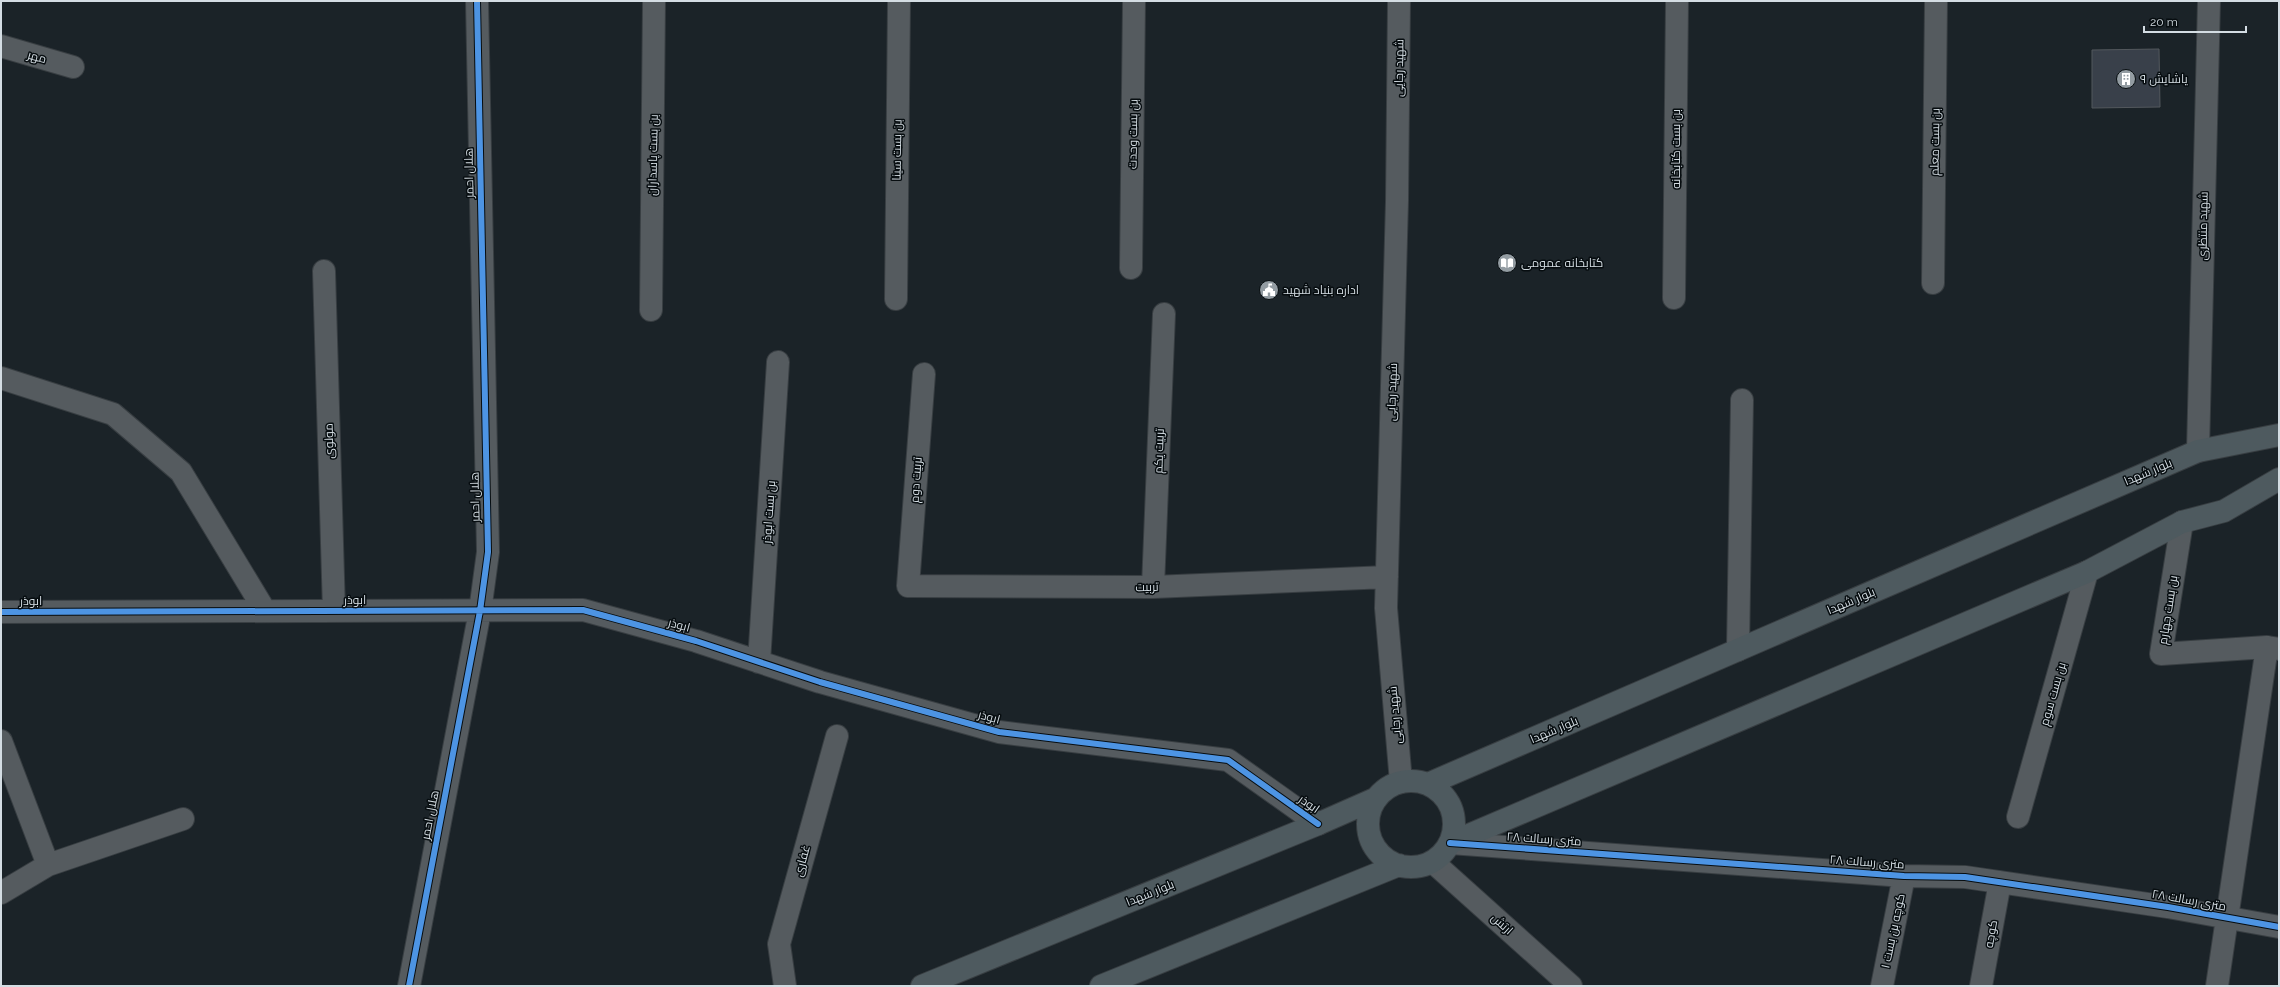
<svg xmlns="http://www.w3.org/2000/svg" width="2280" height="987" viewBox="0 0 2280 987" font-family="Raleway,Cairo,sans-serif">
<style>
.building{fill:#39404a;stroke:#53585d}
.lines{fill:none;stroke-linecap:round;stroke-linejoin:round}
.minor-casing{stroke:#383e42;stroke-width:24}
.major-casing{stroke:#383e42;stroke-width:24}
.minor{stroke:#555b5f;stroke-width:22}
.major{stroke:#4e5a5f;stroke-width:22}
.cycleway-casing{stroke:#070d10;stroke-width:8}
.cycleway{stroke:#4d94e3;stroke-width:6}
.labels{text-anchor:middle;stroke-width:3;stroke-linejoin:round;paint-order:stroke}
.street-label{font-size:12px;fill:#d4dde3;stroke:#070d10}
.poi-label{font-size:12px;fill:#d4dde3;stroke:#070d10;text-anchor:start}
</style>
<rect width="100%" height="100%" fill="#1b2328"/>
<!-- building -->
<path class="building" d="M2159 49 2160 107 2092 108V50Z"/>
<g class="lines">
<!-- minor casing -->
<g class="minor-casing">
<path id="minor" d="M1399 1 1397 201 1386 608 1401 782
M1 46 73 67
M1131 268 1134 1
M324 271 334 611
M1933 283 1936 1
M1674 298 1677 1
M896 299 899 1
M651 310 654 1
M924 374 908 586 1153 587 1387 577
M1 378 113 414 181 472 265 611
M2198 451 2209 1
M2182 522 2161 654 2267 647 2279 649
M1153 587 1164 314
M1 612 583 610 696 641 820 682 999 732 1228 760 1318 824
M1738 650 1742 400
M759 662 778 362
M1 741 48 865
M2018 817 2087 572
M1450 843 1904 876 1965 877 2168 907 2279 927
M1434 863 1571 986
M1 893 48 865 183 819
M409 986 480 611 488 552 477 1
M785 986 779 944 837 736
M1882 986 1904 876
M1981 986 2000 882
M2217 986 2267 647"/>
</g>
<!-- major casing -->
<g class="major-casing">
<path id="major" d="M1368 824a43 43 0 1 1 86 0a43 43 0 1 1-86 0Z
M1428 784 2198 451 2279 435
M1450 843 2087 572 2182 522 2224 511 2279 479
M922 986 1318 824 1377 798
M1101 986 1399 865"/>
</g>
<!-- minor -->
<use href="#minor" class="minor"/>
<!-- major -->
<use href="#major" class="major"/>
<!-- cycleway casing -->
<g class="cycleway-casing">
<path id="cycleway" d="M1 612 583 610 696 641 820 682 999 732 1228 760 1318 824
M1450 843 1904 876 1965 877 2168 907 2279 927
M409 986 480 611 488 552 477 1"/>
</g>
<!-- cycleway -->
<use href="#cycleway" class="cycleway"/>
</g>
<!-- icons -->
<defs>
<g id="building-disc" transform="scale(1)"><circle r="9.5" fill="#939ca2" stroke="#070d10"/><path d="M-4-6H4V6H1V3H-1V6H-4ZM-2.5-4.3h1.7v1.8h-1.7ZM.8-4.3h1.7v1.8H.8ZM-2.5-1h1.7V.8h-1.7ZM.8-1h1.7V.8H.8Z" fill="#fff"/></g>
<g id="library-disc" transform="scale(1)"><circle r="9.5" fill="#939ca2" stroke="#070d10"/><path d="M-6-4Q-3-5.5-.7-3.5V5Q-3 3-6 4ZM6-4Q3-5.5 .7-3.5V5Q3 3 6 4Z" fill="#fff"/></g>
<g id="civic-disc" transform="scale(1)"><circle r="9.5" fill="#939ca2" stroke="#070d10"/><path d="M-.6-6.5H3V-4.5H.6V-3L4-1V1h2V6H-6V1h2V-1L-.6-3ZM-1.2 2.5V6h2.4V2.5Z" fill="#fff"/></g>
</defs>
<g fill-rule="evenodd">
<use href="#building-disc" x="2126" y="79"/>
<use href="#library-disc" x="1507" y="263"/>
<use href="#civic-disc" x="1269" y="290"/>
</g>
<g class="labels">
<!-- street labels -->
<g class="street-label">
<text transform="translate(37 57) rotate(16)" y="4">مهر</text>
<text transform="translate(1399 68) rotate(-89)" y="4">شهید رجایی</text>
<text transform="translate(1133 134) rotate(-89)" y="4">بن بست وحدت</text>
<text transform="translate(1935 142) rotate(-89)" y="4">بن بست معلم</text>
<text transform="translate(1676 149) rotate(-90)" y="4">بن بست کتابخانه</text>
<text transform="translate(897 150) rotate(-89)" y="4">بن بست سینا</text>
<text transform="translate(653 155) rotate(-89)" y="4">بن بست پاسداران</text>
<text transform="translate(469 173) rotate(-91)" y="4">هلال احمر</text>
<text transform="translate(2203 226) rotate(-89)" y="4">شهید منتظری</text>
<text transform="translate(1392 392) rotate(-88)" y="4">شهید رجایی</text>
<text transform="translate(329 441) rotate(-92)" y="4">مولوی</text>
<text transform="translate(1159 451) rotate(-88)" y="4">تربیت یکم</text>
<text transform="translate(2148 472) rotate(-23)" y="4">بلوار شهدا</text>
<text transform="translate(916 480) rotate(-86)" y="4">تربیت دوم</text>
<text transform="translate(475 497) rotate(-91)" y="4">هلال احمر</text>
<text transform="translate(769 512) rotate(-86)" y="4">بن بست ابوذر</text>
<text transform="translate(1147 587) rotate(-1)" y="4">تربیت</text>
<text x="355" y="604">ابوذر</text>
<text x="31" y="605">ابوذر</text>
<text transform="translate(1851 601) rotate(-23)" y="4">بلوار شهدا</text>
<text transform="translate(2168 610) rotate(-81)" y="4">بن بست چهارم</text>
<text transform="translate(679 625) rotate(15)" y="4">ابوذر</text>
<text transform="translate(2053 694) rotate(-74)" y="4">بن بست سوم</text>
<text transform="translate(1395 715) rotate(-95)" y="4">شهید رجایی</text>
<text transform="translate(989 717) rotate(15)" y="4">ابوذر</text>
<text transform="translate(1554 730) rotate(-23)" y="4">بلوار شهدا</text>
<text transform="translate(1309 804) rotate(35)" y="4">ابوذر</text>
<text transform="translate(430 815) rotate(-79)" y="4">هلال احمر</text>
<text transform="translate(1544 839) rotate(4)" y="4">۲۸ متری رسالت</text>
<text transform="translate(802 861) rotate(-75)" y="4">غفاری</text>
<text transform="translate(1867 862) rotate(4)" y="4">۲۸ متری رسالت</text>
<text transform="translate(1150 893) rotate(-22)" y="4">بلوار شهدا</text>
<text transform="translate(2189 900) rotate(10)" y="4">۲۸ متری رسالت</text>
<text transform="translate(1502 924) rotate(42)" y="4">ارتش</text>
<text transform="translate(1893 931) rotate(-78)" y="4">کوچه بن بست ۱</text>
<text transform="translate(1991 934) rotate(-80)" y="4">کوچه</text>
</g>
<!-- poi labels -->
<g class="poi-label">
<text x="2140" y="83">یاشایش ۹</text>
<text x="1521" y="267">کتابخانه عمومی</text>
<text x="1283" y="294">اداره بنیاد شهید</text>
</g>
</g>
<!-- border -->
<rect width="2280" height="987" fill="none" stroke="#d4dde3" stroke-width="4"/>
<!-- scale -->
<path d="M2144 26v6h102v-6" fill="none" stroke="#d4dde3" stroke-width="2"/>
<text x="2150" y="26" font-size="12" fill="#d4dde3" stroke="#070d10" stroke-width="3" paint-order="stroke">20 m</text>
</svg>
